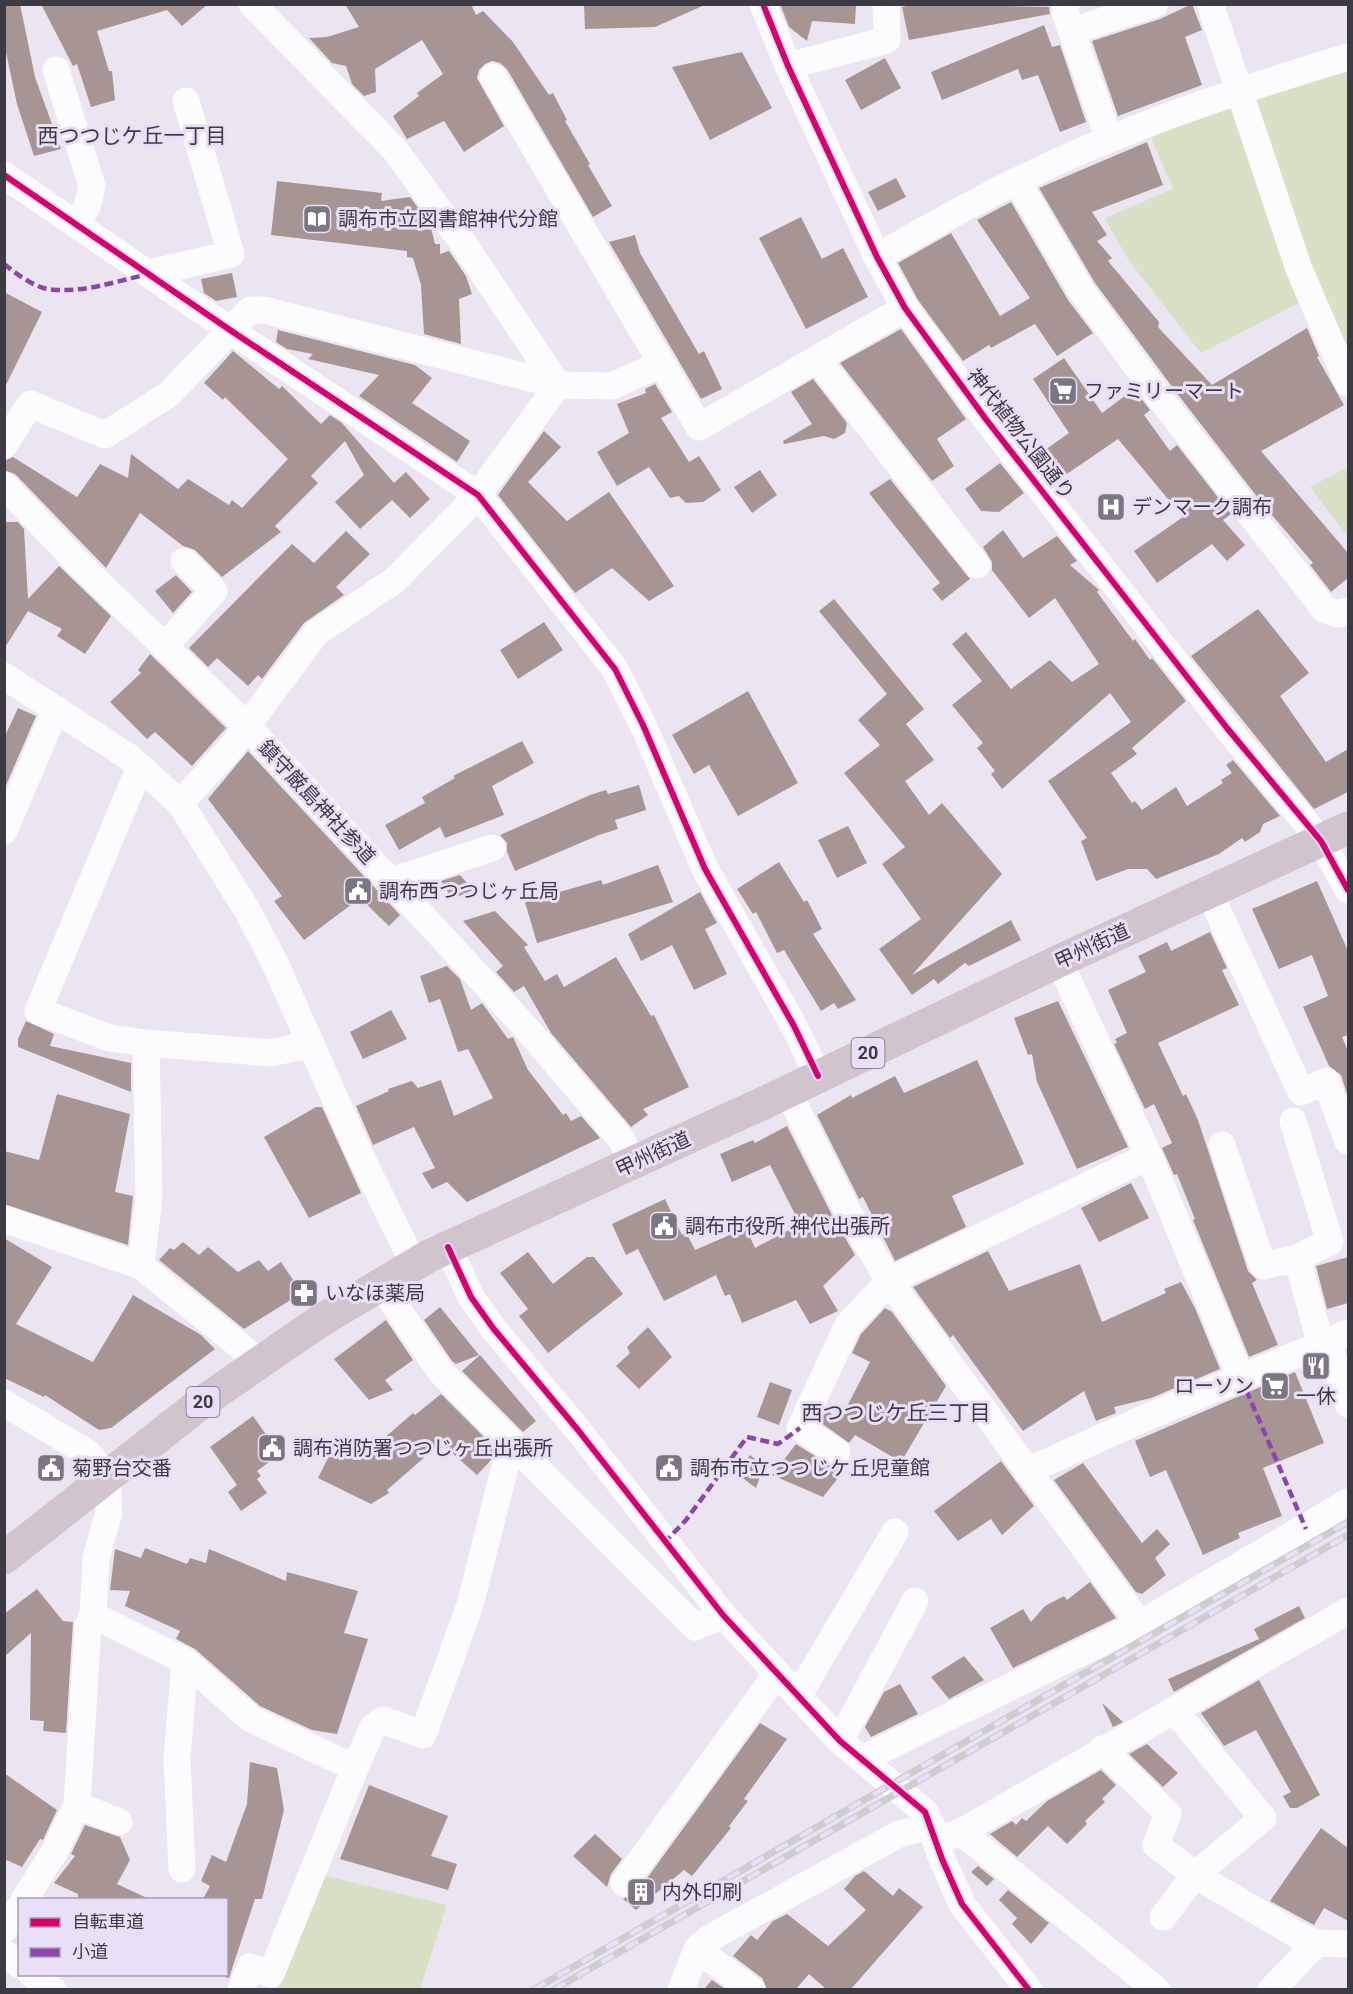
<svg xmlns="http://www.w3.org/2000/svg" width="1353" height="1994" viewBox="0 0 1353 1994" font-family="Roboto,'Noto Sans JP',sans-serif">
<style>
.green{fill:#d8e1c6}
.building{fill:#a79594}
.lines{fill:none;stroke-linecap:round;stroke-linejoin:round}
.minor{stroke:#fcfbfd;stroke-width:27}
.highway{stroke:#d2c4cc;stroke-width:33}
.rail-casing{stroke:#cdcccf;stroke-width:7}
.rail{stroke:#eadff8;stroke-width:4.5;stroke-dasharray:14;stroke-linecap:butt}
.quiet{stroke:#8e44ad;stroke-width:4.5;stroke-dasharray:9 4.5;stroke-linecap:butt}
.cycleway-casing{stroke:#eadff8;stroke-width:10}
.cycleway{stroke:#d6006c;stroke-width:6}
.labels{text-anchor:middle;stroke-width:6;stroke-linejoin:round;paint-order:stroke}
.shield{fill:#eadff8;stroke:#726c7a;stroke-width:1.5}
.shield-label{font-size:18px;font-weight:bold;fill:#3e3a44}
.poi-label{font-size:20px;fill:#3e3a44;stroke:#eadff8;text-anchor:start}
.street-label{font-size:20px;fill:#3e3a44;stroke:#eadff8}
.neighbourhood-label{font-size:21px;fill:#3e3a44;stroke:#eadff8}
</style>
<rect width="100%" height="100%" fill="#ebe5f2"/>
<!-- green -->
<path class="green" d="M1348 66V352L1302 254 1243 100Z
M1231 96 1307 299 1201 353 1129 261 1105 218 1173 189 1146 126Z
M1348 467V537L1310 487Z
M322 1875 447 1905 420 1989 278 1990Z"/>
<!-- building -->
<path class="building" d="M4 4H20L35 77 61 149 34 156 17 104 4 43Z
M41 4H208L182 26 167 10 97 31 109 71H112L115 100 91 107 77 64 73 66Z
M345 4H471L476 15 483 11 513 42 549 95 553 93 567 120 565 121 590 164 588 165 612 206 593 217 507 69 500 63 492 61 485 64 479 70 477 78 504 126 464 152 444 121 407 139 393 116 419 96 417 93 443 74 422 40 375 69 376 92 364 96 352 84 346 66 332 63 309 38 327 37 359 27Z
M584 4H707L655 27 585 29Z
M780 4H856L855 24 812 21 807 41 789 27Z
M915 4 1049 7 1050 14 909 40 902 7Z
M1192 4 1202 30 1185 37 1202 85 1118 116 1092 41 1160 19Z
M1044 25 1052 47 1060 45 1086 122 1060 132 1038 75 1022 80 1018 69 942 100 931 72Z
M742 52 772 108 710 140 672 67Z
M885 58 901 88 861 110 845 80Z
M1147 142 1163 185 1092 212 1107 235 1097 241 1112 258 1108 261 1159 322 1158 327 1212 385 1307 328 1319 356 1317 357 1344 405 1261 451 1348 553V578L1331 592 1310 565 1313 563 1265 507 1176 392 1095 283 1039 188Z
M896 178 906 197 878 211 868 192Z
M277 181 382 193 381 201 410 197 430 224 435 244H440V254L449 251 466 276 472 294 459 299 461 344 424 334 421 285 413 258 407 257V251L271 235Z
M1011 202 1068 300 1093 333 1057 356 1035 324 991 348 989 345 963 361 918 300 898 263 951 233 1000 316 1030 298 977 220Z
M801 217 822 259 843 248 868 297 806 329 759 238Z
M635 235 640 253 699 354 704 351 722 389 701 399 609 242Z
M232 273 237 297 216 301 204 293 201 279Z
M4 292 42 312 4 389Z
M901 329 966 419 937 439 954 466 932 481 840 363Z
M278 330 415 365 432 378 412 403 470 441 457 462 359 396 379 375 308 359 313 354 287 349 276 342Z
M233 351 279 389 282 386 321 424 330 415 342 423 394 483 406 472 430 499 410 518 392 500 360 529 335 502 364 475 345 441 311 476 318 483 275 526 281 532 222 577 195 550 183 546 140 513 106 568 15 474 4 470V461L13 457 77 497 100 464 128 478 131 454 178 489 188 479 229 505 232 500 242 508 288 459 225 397 223 400 204 383Z
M1064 358 1102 413 1134 389 1150 410 1144 415 1170 451 1177 445 1231 514 1223 520 1245 545 1227 561 1212 544 1157 583 1134 551 1183 517 1118 439 1061 478 1055 470 1049 475 1035 457 1069 433 1033 379Z
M813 379 847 423 845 433 834 439 824 436 784 444 783 441 812 424 791 392Z
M655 384 672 412 661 418 689 462 699 456 721 490 703 502 686 503 679 496 670 498 649 467 617 486 597 452 629 433 617 404 646 393 645 389Z
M544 431 561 447 528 482 567 521 609 492 674 586 649 601 612 568 575 593 498 495Z
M1000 463 1024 493 999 512 981 511 965 489Z
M760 470 777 495 752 513 734 487Z
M890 479 970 579 942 601 932 589 940 583 869 493Z
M4 522H18L24 529 28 599 59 566 111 616 85 654 57 636 62 629 28 611 4 649Z
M1003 530 1023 558 1057 536 1077 561 1070 565 1099 590 1097 592 1133 641 1135 639 1150 660 1152 658 1186 701 1132 748 1137 754 1111 773 1132 803 1135 801 1142 810 1176 787 1187 806 1223 783 1221 780 1232 773 1226 765 1233 760 1280 816 1263 824 1260 832 1245 842 1242 838 1219 854 1156 879 1147 869H1128L1096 881 1081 841 1087 838 1048 781 1131 722 1110 693 1002 789 991 774 995 771 977 748 983 743 952 705 982 681 952 644 966 632 1011 689 1050 660 1072 682 1099 664 1055 598 1029 618 992 570V562L983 547Z
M346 531 370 554 336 587 344 595 304 623 262 679 258 675 248 686 217 658 208 667 189 648 292 544 314 563Z
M176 575 192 592 173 613 155 591Z
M834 599 924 709 906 724 934 760 905 781 929 815 942 803 1002 874 912 975 1011 920 1021 940 969 966 965 963 938 984 934 979 912 995 879 949 921 919 882 864 905 847 844 773 880 745 858 720 887 694 819 611Z
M1258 609 1309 673 1280 696 1326 762 1348 749V792L1314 809 1191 656Z
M544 622 563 650 518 679 500 650Z
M150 654 226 728 192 766 155 732 147 739 110 702 141 673 138 670Z
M748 691 798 783 738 816 709 765 694 774 672 735Z
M18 708 36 716 4 790V738Z
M522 741 534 763 492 786 504 815 445 838 440 827 399 850 385 825 425 803 422 797 455 778 453 776Z
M248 751 400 915 389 926 360 898 304 940 274 901 282 896 208 799Z
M639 785 646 810 615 820 618 829 599 835 515 871 507 852V843L500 835 590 795 606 790 608 794Z
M848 826 867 863 837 878 818 840Z
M779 862 804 902 807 900 822 929 813 934 856 1000 838 1009 834 1003 821 1011 784 950 777 953 756 912 753 914 737 889Z
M658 865 673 902 537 943 525 902 601 880 603 885Z
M460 875 473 890 452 899 441 881Z
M1317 881 1348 951V1035L1342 1037 1348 1051V1097L1341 1075 1329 1066 1303 1007 1328 996 1312 955 1279 969 1252 909Z
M700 892 717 923 705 929 727 974 694 990 672 945 641 961 628 934Z
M495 911 528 945 524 947 545 981 557 974 564 987 616 957 651 1016 654 1015 689 1087 643 1109 648 1115 631 1127 551 1033 524 986 514 992 496 972 503 966 463 921Z
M1210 932 1227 968 1222 970 1239 1005 1158 1043 1183 1096 1186 1094 1198 1120 1248 1271 1257 1280 1252 1283 1278 1345 1249 1357 1193 1220 1195 1219 1177 1174 1174 1175 1162 1148 1172 1143 1154 1104 1145 1109 1114 1044 1117 1043 1115 1039 1127 1033 1108 990 1146 972 1138 956 1167 942 1171 951Z
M447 966 460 979 471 1010 482 1003 508 1039 513 1037 528 1070 563 1115 566 1113 571 1121 581 1116 600 1138 467 1202 447 1182 432 1189 422 1173 435 1168 414 1127 373 1145 356 1106 389 1091 388 1089 412 1081 418 1088 441 1080 454 1116 493 1098 468 1049 458 1052 440 999 429 1003 420 976Z
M1058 1001 1128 1147 1077 1169 1037 1082 1032 1054 1028 1055 1014 1018Z
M391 1010 407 1039 363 1059 350 1032Z
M26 1021 54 1034 50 1046 131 1063V1092L18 1047V1039Z
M977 1060 1024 1164 952 1196 966 1227 895 1261 863 1197 859 1199 817 1115 851 1095 852 1098 895 1076 904 1093Z
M57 1094 130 1114 115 1192 133 1196 128 1245 4 1204V1151L39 1160Z
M316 1107H322L361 1193 309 1218 264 1137Z
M787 1126 832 1215 855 1255 823 1286 838 1311 810 1324 796 1300 742 1323 730 1294 725 1296 716 1275 664 1301 638 1249 626 1255 612 1224 665 1199 682 1235 686 1232 695 1250 746 1228 755 1248 800 1224 770 1165 732 1182 720 1154 753 1140 755 1143Z
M1131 1183 1149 1218 1099 1242 1081 1208Z
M4 1238 52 1267 16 1324 93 1362 133 1295 201 1335 215 1349 111 1428 99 1430 45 1395 44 1397 4 1378Z
M183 1242 199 1255 208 1247 238 1272 259 1260 268 1271 281 1262 302 1293 244 1329 159 1260 170 1248 174 1250Z
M988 1251 1009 1291 1080 1264 1102 1322 1166 1293 1164 1289 1181 1282 1195 1308 1220 1369 1151 1398 1114 1407 1116 1413 1096 1421 1084 1391 1023 1431 953 1335 950 1338 913 1287Z
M528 1252 553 1284 587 1257H594L623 1294 548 1353 519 1316 528 1309 500 1273Z
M1348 1257V1303L1327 1309 1316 1266Z
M440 1307 479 1355 456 1364 452 1361 424 1320Z
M885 1308 892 1312 946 1386 901 1462 855 1435 849 1443 820 1422 826 1410 840 1420 870 1362 852 1353 861 1334Z
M386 1320 413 1360 385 1380 393 1390 369 1400 334 1359Z
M648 1327 672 1357 639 1389 616 1366 630 1353 627 1347Z
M480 1355 536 1421 523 1432 462 1371Z
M1295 1372 1324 1443 1263 1468 1282 1516 1238 1533 1240 1538 1203 1555 1166 1470 1150 1477 1135 1441Z
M770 1382 792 1390 779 1425 757 1417Z
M441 1394 494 1447 491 1460 477 1475 441 1443 387 1490 389 1493 371 1504 318 1478 331 1452 341 1445 357 1442 368 1452 413 1413 415 1415Z
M253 1416 280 1454 257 1471 261 1476 257 1479 267 1493 241 1511 228 1492 237 1485 210 1447Z
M796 1444 842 1473 823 1497 772 1475Z
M750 1455 764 1466 756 1488 736 1473Z
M1001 1461 1034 1506 1002 1535 991 1519 958 1541 934 1511Z
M1083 1463 1142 1543 1157 1529 1170 1544 1155 1558 1166 1575 1142 1594 1136 1592 1054 1480Z
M145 1548 187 1564 190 1558 206 1563 209 1549 286 1581 287 1572 358 1591 344 1633 368 1639 337 1734 312 1730 260 1706 195 1649 176 1639 180 1631 125 1606 130 1591 110 1590 115 1549 141 1558Z
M1090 1582 1116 1618 1013 1668 990 1628 1023 1609 1031 1622 1045 1606 1064 1596 1067 1600Z
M37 1589 63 1621 73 1622 66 1733 43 1731 44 1721 30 1720 31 1633 4 1657V1614Z
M1299 1606 1305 1618 1174 1692 1168 1679 1259 1639 1254 1629Z
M964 1656 984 1680 949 1699 931 1677Z
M1259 1680 1320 1795 1297 1808H1290L1283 1796 1291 1792 1256 1730 1224 1746 1201 1713Z
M900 1684 918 1714 871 1737 865 1727 884 1692Z
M1102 1703 1123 1722 1113 1727Z
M760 1723 787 1739 744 1799 748 1801 729 1826 731 1828 692 1876 684 1870 636 1910 623 1899 637 1892Z
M1147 1744 1178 1773 1163 1787 1129 1754Z
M250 1762 277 1768 284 1810 262 1899H255L229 1978H226V1899H203L210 1886 201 1881 212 1855 226 1862 247 1804Z
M1101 1770 1116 1785 1102 1799 1105 1802 1085 1821 1087 1824 1067 1844 1048 1826 1017 1857 990 1834 1012 1821 1016 1825 1022 1818 1026 1821 1047 1801Z
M4 1773 57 1810 43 1840 40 1839 22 1867 4 1859Z
M369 1785 448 1816 431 1856 457 1864 448 1890 340 1859Z
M85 1825 120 1837 130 1860 117 1884 149 1899H78V1894L54 1883 75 1856 71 1854Z
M1321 1828 1348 1848V1921L1324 1908 1314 1925 1270 1901Z
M595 1834 622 1859 611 1874 607 1887 573 1856Z
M978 1866 994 1879 987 1886 971 1872Z
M864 1871 893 1896 899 1888 923 1907 851 1989H826L809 1974 796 1989H767L762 1978 733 1956 751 1935 757 1940 773 1921 787 1914 828 1946 866 1910 844 1889 855 1876Z
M1008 1890 1049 1923 1031 1944 1012 1924 1017 1918 999 1900Z
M712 1980 725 1989H704Z"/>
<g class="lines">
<!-- minor -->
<path class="minor" d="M252 4 395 150 463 243 558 385
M763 4 788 66 877 257 905 308 985 418 1227 728 1321 841 1348 890
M1066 4 1065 12 1109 139
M1210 4 1299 269 1348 383
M1072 31 1155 4
M788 66 887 40 886 4
M56 70 92 186 87 207 75 223
M493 77 699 427 905 308
M4 175 230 330 478 495 615 669 643 725 705 869 794 1026 818 1076
M1017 181 1082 292 1163 402 1325 610 1339 614 1348 611
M877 257C923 231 969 204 1017 181 1123 128 1235 91 1348 57
M150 273 231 254 186 101
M817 359 977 565
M4 445 30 404 105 435 169 394 250 310H264L558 385 612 386 661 364
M4 485 76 561 247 726 527 1029 621 1139 633 1163
M164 647 214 591 184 561
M4 676 129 757 180 803 247 910 274 961 361 1157 414 1264
M140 767 38 1011 110 1038 146 1043 271 1053 311 1044
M180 803 231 748 316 633 395 580 478 495 558 385
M4 831 56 709
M391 881 492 848
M1209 892 1301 1092 1326 1081 1348 1141
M1059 961 1149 1156 1241 1378
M788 1092 846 1208 889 1281 1140 1624
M1293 1121 1330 1242 1297 1258
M1222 1145 1263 1266 1297 1258 1321 1345
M4 1219 141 1266 261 1363
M448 1247 471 1297 493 1328 578 1430 723 1615 840 1741 925 1812 942 1859 962 1904 1029 1990
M141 1266 149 1196 146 1043
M380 1284 440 1371 695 1627 723 1615
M1328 1342 1348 1404
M4 1403 88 1453 107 1478 109 1512 96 1558 93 1615 88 1625 77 1805 55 1851 24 1900
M837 1452 800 1428 848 1325 889 1281 1149 1156
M1027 1471 1145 1418 1348 1333
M93 1615 185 1661 251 1719 355 1768 271 1974 250 1967 241 1990
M798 1696 895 1532
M840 1741 915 1601
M1102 1749 1168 1814 1156 1845 1195 1875 1299 1936 1317 1943 1348 1944
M862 1759 1140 1624 1348 1502
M355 1768 373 1727 383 1720 423 1735 470 1605 511 1443
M77 1805 119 1822
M961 1832 1348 1611
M946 1838 961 1832 1157 1990
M182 1869 177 1758 185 1661
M624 1883 776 1675
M1163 1917 1195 1875 1263 1818 1174 1710
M4 1929 20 1907
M697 1949 752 1990
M4 1953 20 1965
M31 1974 53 1990
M681 1990 697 1949 708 1939 899 1834 932 1826
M1271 1990 1317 1943"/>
<!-- highway -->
<path class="highway" d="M4 1558 201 1403 320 1321 429 1256 768 1101 1059 961 1348 828"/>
<!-- rail casing -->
<g class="rail-casing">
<path id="rail" d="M533 1990 1348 1522
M553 1990 1348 1535"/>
</g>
<!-- rail -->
<use href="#rail" class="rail"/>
<!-- quiet -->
<path class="quiet" d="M4 264C17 274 32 286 48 289 81 294 117 281 149 274
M1241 1378 1306 1529
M664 1543 686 1520 747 1437 778 1444 800 1428"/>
<!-- cycleway casing -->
<g class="cycleway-casing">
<path id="cycleway" d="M763 4 788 66 877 257 905 308 985 418 1227 728 1321 841 1348 890
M4 175 230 330 478 495 615 669 643 725 705 869 794 1026 818 1076
M448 1247 471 1297 493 1328 578 1430 723 1615 840 1741 925 1812 942 1859 962 1904 1029 1990"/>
</g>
<!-- cycleway -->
<use href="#cycleway" class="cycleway"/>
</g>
<!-- icons -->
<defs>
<g id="library-square" transform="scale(1.5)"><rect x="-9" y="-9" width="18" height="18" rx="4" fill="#7b7681" stroke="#eadff8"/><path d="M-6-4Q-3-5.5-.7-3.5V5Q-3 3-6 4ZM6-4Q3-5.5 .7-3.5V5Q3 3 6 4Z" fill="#fff"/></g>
<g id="supermarket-square" transform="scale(1.5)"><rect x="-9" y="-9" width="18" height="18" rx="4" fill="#7b7681" stroke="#eadff8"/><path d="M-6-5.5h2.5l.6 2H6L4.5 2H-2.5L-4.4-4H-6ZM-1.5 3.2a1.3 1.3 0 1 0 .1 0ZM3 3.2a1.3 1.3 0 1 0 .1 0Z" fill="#fff"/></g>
<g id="hospital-square" transform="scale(1.5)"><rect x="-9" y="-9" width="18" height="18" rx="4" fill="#7b7681" stroke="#eadff8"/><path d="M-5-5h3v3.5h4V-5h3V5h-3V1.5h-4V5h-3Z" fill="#fff"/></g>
<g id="civic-square" transform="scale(1.5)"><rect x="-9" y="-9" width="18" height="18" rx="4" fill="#7b7681" stroke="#eadff8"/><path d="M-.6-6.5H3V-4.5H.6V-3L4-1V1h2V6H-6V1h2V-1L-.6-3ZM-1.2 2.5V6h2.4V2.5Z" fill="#fff"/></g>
<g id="pharmacy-square" transform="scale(1.5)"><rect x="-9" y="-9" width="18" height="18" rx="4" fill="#7b7681" stroke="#eadff8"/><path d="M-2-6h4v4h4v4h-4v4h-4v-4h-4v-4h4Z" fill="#fff"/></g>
<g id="restaurant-square" transform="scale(1.5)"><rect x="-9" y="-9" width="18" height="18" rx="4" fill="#7b7681" stroke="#eadff8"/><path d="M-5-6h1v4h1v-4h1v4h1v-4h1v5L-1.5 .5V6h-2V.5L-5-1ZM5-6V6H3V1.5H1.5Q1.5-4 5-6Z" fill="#fff"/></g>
<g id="building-square" transform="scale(1.5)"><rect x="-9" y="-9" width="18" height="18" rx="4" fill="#7b7681" stroke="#eadff8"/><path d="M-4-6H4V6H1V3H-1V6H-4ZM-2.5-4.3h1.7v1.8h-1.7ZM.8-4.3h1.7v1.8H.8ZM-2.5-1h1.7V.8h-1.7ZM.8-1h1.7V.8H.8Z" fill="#fff"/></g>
</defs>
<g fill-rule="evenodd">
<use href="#library-square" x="317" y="219"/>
<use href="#supermarket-square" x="1063" y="391"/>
<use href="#hospital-square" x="1111" y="507"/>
<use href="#civic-square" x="358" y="891"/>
<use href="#civic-square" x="664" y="1226"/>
<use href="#pharmacy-square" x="304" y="1293"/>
<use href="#restaurant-square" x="1316" y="1366"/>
<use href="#supermarket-square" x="1275" y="1386"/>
<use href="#civic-square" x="272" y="1448"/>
<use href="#civic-square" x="51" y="1468"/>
<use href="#civic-square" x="669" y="1468"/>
<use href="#building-square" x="641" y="1892"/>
</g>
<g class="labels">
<!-- shield labels -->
<g class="shield">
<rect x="851.5" y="1038" width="33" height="30" rx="4.5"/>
<rect x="186.5" y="1387" width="33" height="30" rx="4.5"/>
</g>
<g class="shield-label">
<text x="868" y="1059">20</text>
<text x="203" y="1408">20</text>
</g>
<!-- poi labels -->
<g class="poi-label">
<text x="338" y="226">調布市立図書館神代分館</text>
<text x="1084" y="398">ファミリーマート</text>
<text x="1132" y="514">デンマーク調布</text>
<text x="379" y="898">調布西つつじヶ丘局</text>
<text x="685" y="1233">調布市役所 神代出張所</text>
<text x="325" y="1300">いなほ薬局</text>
<text x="1254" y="1393" text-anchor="end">ローソン</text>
<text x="1316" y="1403" text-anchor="middle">一休</text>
<text x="293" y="1455">調布消防署つつじヶ丘出張所</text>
<text x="72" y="1475">菊野台交番</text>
<text x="690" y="1475">調布市立つつじケ丘児童館</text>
<text x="662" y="1899">内外印刷</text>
</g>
<!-- street labels -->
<g class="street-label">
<text transform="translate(1021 434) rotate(52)" y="7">神代植物公園通り</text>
<text transform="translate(317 802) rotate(47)" y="7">鎮守厳島神社参道</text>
<text transform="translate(1092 946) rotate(-25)" y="7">甲州街道</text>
<text transform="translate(653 1154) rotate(-25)" y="7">甲州街道</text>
</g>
<!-- neighbourhood labels -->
<g class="neighbourhood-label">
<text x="132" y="143">西つつじケ丘一丁目</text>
<text x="896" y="1420">西つつじケ丘三丁目</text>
</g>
</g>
<!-- border -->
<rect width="1353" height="1994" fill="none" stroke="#3e3a44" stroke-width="12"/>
<!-- legend -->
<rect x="18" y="1898" width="210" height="78" fill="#eadff8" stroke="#a59db0" stroke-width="1.5"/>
<rect x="30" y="1918" width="30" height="9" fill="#d6006c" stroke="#a59db0" stroke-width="1.5"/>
<text x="72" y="1928" font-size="18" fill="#3e3a44">自転車道</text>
<rect x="30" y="1948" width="30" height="9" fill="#8e44ad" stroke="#a59db0" stroke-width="1.5"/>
<text x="72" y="1958" font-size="18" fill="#3e3a44">小道</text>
</svg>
